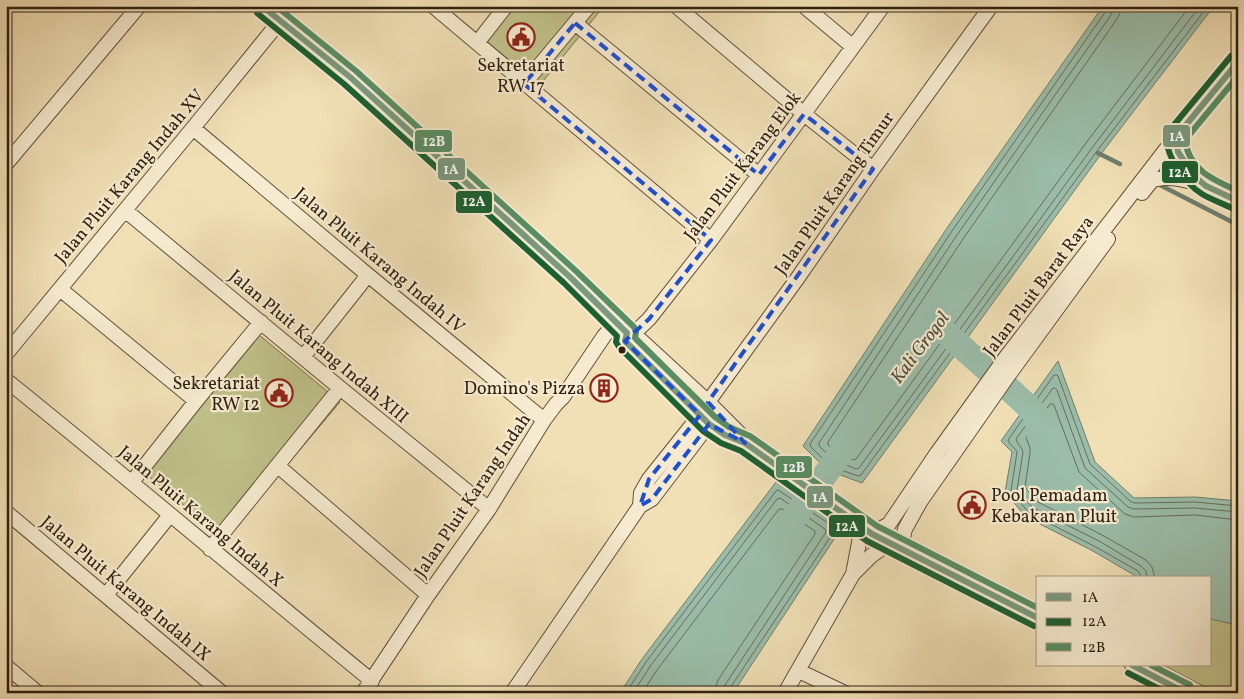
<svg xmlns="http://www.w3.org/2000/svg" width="1244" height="699" viewBox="0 0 1244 699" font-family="Vollkorn,serif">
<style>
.green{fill:#c0c18a;stroke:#78704d}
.water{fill:#9bbdaa;stroke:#707e6c}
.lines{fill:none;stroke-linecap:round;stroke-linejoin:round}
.shore{stroke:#656e5d;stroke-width:1}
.stream{stroke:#707e6c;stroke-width:4.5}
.river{stroke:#9bbdaa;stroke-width:25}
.minor-casing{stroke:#60503a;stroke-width:16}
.minor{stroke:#f6ebd0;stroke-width:14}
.bus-1-casing{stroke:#f6ebd0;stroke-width:10}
.bus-2-casing{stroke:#f6ebd0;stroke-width:10}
.bus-3-casing{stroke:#f6ebd0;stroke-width:10}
.bus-1{stroke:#7a997f;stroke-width:6}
.bus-2{stroke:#1b6031;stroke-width:6}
.bus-3{stroke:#598e64;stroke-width:6}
.marked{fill:none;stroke:#1d4ed8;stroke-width:4;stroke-dasharray:10 6;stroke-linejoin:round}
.bus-dot{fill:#2f2010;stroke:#f6ebd0;stroke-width:2}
.labels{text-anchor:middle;stroke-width:4.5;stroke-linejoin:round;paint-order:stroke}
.poi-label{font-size:18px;fill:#2f2010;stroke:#f6ebd0;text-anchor:end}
.street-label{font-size:18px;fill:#2f2010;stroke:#f6ebd0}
.water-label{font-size:19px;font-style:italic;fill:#4f4f3e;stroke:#f6ebd0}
.line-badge{stroke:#f6ebd0;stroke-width:2}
.badge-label{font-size:14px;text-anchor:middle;font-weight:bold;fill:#fff}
</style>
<rect width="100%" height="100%" fill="#f1e0b6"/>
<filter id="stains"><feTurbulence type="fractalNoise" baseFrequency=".004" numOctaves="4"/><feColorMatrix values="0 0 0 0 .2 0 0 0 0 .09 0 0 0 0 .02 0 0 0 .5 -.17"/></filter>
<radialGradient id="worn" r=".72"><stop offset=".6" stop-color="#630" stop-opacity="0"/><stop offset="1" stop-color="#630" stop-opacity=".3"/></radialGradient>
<!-- green -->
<path class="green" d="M510 6H604L539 86 486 41 511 11Z
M258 334 340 402 225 539 142 471Z
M1210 603 1238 618V693H1217L1163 665H1210Z"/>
<!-- water -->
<path class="water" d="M1103 6H1214L1101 154 862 483 827 470 803 446 947 228Z
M1058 361 1095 462 1134 498 1195 497 1238 501V625L1210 619V578H1139L1093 551 1026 517 1005 492 1012 452 1001 441Z
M776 482 842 527 733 693H620L642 659Z"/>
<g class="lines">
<!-- shore -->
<path class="shore" d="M1107 6 1106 11 952 231 810 444 811 447 830 466 858 476 861 475 1097 151 1208 6
M1113 6 1111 15 957 235 819 443V446L834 460 856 469 859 468 1092 148 1200 6
M1120 6V13L1117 19 963 239 828 442V445L838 454 853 460 856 459 1086 143 1190 6
M1141 578 1140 574 1138 571 1096 547 1029 513 1011 491 1017 452C1015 447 1009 445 1008 440L1054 375H1057L1058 376 1090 464 1131 502 1135 503 1195 502 1238 506
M1147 578 1146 571 1141 566 1099 541 1033 508 1017 490 1023 452C1022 447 1017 444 1016 439L1053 388H1055L1057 390 1085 468 1128 507 1134 509 1195 508 1238 512
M1155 578 1152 567 1146 560 1102 535 1038 502 1025 487 1030 453V448L1026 438 1050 404H1053L1054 405 1079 472 1125 514 1134 517 1195 515 1238 520
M626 693 646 662 776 491 778 490 834 527 835 530 730 688 729 693
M633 693 651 665 777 499 780 498 825 529 826 532 725 685 723 693
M642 693 657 670 779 509H782L815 531V534L718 680 716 687 715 693"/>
<!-- stream -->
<path class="stream" d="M1098 153 1120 164
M1158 184 1238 225"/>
<!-- river -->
<path class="river" d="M937 325 991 373
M1007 387 1036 414 1039 434
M786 529 848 443"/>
<!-- minor casing -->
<g class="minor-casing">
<path id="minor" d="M262 6 350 77 570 277 603 309 627 333 634 334 708 402 739 433 745 443
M433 6 711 240
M676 6 804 114 873 169
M804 6 852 46
M575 23 759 175
M477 43 506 6
M524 84 589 6
M193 128 368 275 544 420
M1176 137C1177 142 1176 148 1178 153 1183 165 1194 176 1203 184
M6 164 139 6
M1142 193C1146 189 1149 182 1155 179 1157 179 1161 179 1163 178 1190 177 1214 190 1238 201
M126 211 340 388 489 509
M60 289 196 401
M627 333 625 341 709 424 725 435 745 443 872 534 1038 618
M628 339 649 319 711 240 883 6
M6 354 193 128 280 21
M303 357 368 275
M6 380C129 479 249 581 372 681
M708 402 797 279 873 169 991 6
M278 466 428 595
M132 482 196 401 261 322
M640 506 641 493 649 479 700 415
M6 512 222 693
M872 534 889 524 937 453 1006 357 1167 148 1238 62
M210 549 340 388
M909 551 903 544V537L905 529 920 502 1008 376 1108 239
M853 574 862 527
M106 595 170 515
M1132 665 1186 693
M6 666 38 693
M799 671 845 693
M363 693 428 595 489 509 544 420 556 404 563 397 604 336 616 322
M512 693 640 506 652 499 709 424
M785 693 853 574 871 556 882 548 892 544"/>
</g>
<!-- minor -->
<use href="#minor" class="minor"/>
<!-- bus-1 casing -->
<g class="bus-1-casing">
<path id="bus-1" d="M262 6 350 77 570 277 627 333 625 341 709 424 725 435 745 443 872 534 1038 618
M1238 62 1176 137 1178 152 1194 176 1206 186 1238 201
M1132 665 1186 693"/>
</g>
<!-- bus-2 casing -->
<g class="bus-2-casing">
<path id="bus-2" d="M257 13 344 84 564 283 617 336 616 342 619 347 703 431 721 443 741 451 867 541 1034 626
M1231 56 1169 131C1160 151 1186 184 1202 194 1212 200 1224 204 1234 209
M1128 673 1167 693"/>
</g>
<!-- bus-3 casing -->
<g class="bus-3-casing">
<path id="bus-3" d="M276 6 356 71 576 271 634 327 636 332 635 338 715 417 729 427 750 436 877 526 1038 608
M1238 76 1185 140C1189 170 1213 180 1238 191
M1151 665 1190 685"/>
</g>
<!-- bus-1 -->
<use href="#bus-1" class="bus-1"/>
<!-- bus-2 -->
<use href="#bus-2" class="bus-2"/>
<!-- bus-3 -->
<use href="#bus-3" class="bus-3"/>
</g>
<!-- marked area -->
<path class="marked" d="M575 23 759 175 804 114 873 169 708 402 745 443 709 424 652 499 640 506 649 479 700 415 625 341 649 319 711 240 524 84Z"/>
<!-- icons -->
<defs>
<g id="civic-ring" transform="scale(1.4375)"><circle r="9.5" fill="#f6ebd0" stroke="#8f2418" stroke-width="1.5"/><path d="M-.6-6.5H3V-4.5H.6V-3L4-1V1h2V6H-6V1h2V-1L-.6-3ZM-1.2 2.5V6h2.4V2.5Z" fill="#8f2418"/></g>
<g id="building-ring" transform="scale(1.4375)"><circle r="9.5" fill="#f6ebd0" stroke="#8f2418" stroke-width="1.5"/><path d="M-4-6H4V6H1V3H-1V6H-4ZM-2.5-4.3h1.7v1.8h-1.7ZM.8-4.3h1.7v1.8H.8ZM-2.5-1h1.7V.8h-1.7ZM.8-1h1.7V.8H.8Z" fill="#8f2418"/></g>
</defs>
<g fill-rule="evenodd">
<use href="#civic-ring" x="521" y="37"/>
<use href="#building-ring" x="604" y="388"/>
<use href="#civic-ring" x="279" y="393"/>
<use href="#civic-ring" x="972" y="505"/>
</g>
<!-- markers -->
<circle class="bus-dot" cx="622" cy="350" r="4.5"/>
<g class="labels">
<!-- poi labels -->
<g class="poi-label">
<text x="521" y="71" text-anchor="middle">Sekretariat<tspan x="521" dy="21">RW 17</tspan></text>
<text x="260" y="389">Sekretariat<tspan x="260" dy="21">RW 12</tspan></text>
<text x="585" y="394">Domino's Pizza</text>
<text x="991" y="501" text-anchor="start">Pool Pemadam<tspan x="991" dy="21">Kebakaran Pluit</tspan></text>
</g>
<!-- street labels -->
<g class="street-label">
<text transform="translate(742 166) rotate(-53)" y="6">Jalan Pluit Karang Elok</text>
<text transform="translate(129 176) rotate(-50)" y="6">Jalan Pluit Karang Indah XV</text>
<text transform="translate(834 193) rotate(-55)" y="6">Jalan Pluit Karang Timur</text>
<text transform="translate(380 260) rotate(40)" y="6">Jalan Pluit Karang Indah IV</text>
<text transform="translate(1038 286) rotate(-53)" y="6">Jalan Pluit Barat Raya</text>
<text transform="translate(319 346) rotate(40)" y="6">Jalan Pluit Karang Indah XIII</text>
<text transform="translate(472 495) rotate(-56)" y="6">Jalan Pluit Karang Indah</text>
<text transform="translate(201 516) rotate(40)" y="6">Jalan Pluit Karang Indah X</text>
<text transform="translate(126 588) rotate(40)" y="6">Jalan Pluit Karang Indah IX</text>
</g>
<!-- water labels -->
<g class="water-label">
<text transform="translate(919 347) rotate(-53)" y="7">Kali Grogol</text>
</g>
</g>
<g class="line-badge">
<rect x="1162" y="124" width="29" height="24" rx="5" fill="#7a997f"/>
<rect x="414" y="129" width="39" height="24" rx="5" fill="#598e64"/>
<rect x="437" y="157" width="29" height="24" rx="5" fill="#7a997f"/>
<rect x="1161" y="160" width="38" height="24" rx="5" fill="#1b6031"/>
<rect x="455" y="190" width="38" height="24" rx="5" fill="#1b6031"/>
<rect x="775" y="455" width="38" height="24" rx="5" fill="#598e64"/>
<rect x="806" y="485" width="28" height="24" rx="5" fill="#7a997f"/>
<rect x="828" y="514" width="38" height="24" rx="5" fill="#1b6031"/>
</g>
<g class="badge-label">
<text x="1177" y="141">1A</text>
<text x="434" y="146">12B</text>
<text x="451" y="174">1A</text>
<text x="1180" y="177">12A</text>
<text x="474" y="206">12A</text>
<text x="794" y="472">12B</text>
<text x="820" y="502">1A</text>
<text x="847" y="531">12A</text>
</g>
<!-- margin -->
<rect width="1244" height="699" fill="none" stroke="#f1e0b6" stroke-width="25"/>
<rect x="8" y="8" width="1229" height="684" fill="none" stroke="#2f2010" stroke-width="2.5"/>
<rect x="12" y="12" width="1219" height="674" fill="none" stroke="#2f2010"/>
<!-- legend -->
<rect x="1036" y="576" width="175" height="90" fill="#f6ebd0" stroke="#a69a83"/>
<rect x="1046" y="593" width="25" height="8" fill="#7a997f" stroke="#a69a83"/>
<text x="1082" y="602" font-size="15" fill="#2f2010">1A</text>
<rect x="1046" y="618" width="25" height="8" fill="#1b6031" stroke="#a69a83"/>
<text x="1082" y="626" font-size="15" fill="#2f2010">12A</text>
<rect x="1046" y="643" width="25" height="8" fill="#598e64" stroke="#a69a83"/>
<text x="1082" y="652" font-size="15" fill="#2f2010">12B</text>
<rect width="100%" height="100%" filter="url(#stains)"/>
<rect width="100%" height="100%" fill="url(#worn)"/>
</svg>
